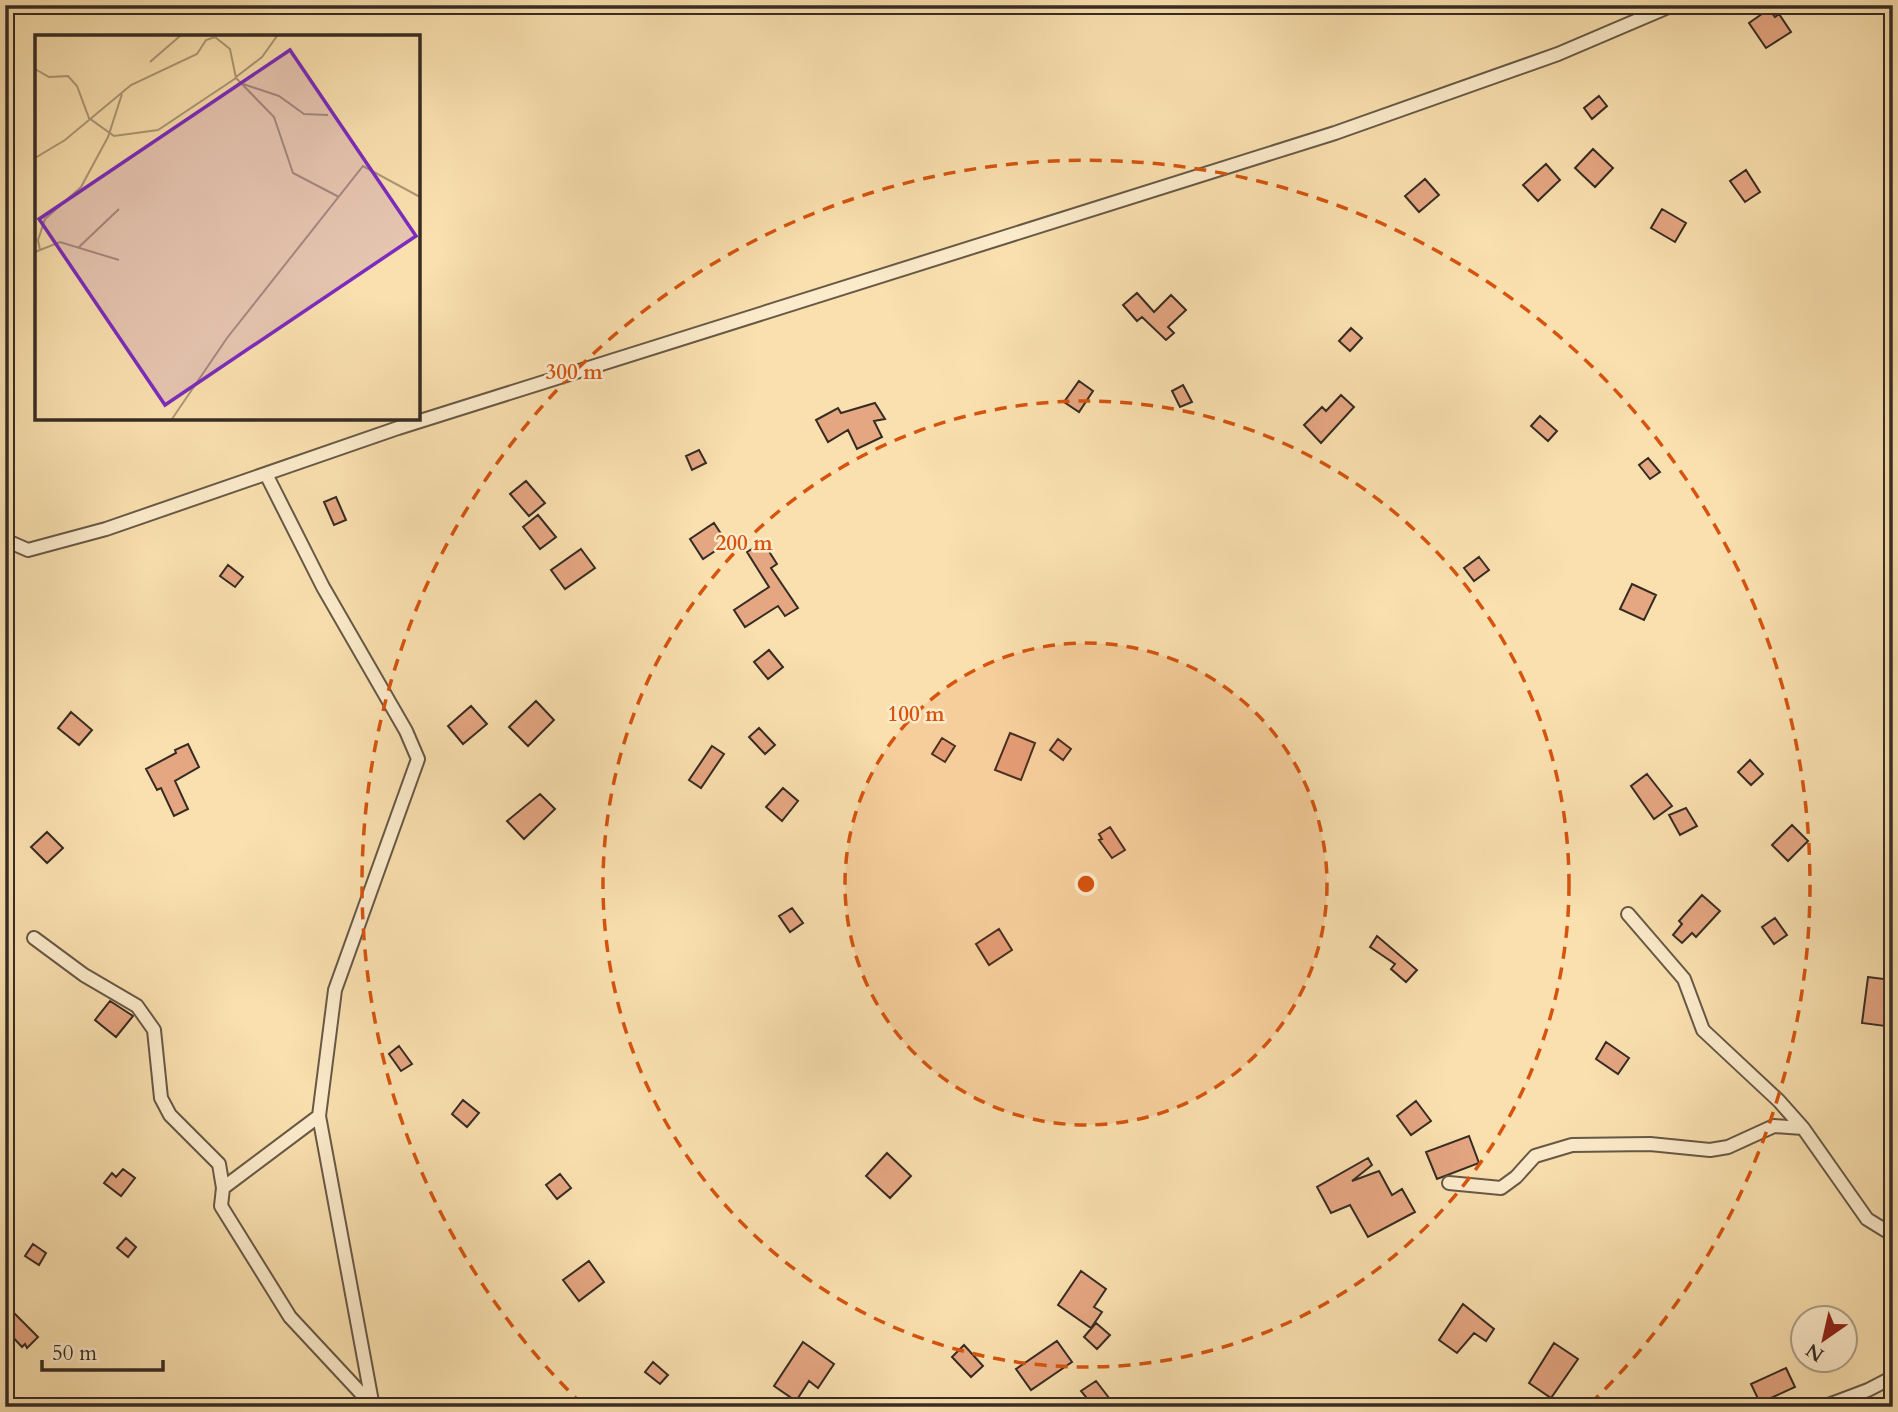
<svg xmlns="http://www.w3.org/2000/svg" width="1898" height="1412" viewBox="0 0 1898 1412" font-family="Cardo,serif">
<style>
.building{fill:#e5a682;stroke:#362c23;stroke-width:2}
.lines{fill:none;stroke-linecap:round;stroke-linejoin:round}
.street-casing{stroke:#675946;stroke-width:16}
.street{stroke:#fcebcb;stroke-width:12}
.ring{fill:none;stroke:#d6540e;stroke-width:3.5;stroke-dasharray:12 9}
.inset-road{fill:none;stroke:#ac9877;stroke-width:2}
.view{fill:#7b2cbf;fill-opacity:0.15;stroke:#7b2cbf;stroke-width:3.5}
.inset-edge{fill:none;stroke:#362c23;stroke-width:3.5}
.centre{fill:#d6540e;stroke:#fcebcb;stroke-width:3.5}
.ring-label{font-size:21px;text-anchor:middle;font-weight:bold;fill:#d6540e;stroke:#fcebcb;stroke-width:5;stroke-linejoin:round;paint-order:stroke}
</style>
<rect width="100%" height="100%" fill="#fae0af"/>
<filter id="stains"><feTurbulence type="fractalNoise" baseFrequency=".00286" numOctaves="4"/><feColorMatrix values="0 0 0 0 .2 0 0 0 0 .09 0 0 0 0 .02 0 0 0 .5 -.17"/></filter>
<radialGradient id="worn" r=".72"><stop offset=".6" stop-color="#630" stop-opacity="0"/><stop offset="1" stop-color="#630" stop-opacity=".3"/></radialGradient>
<!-- building -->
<path class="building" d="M1769 9 1775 17 1779 14 1791 32 1766 48 1749 23Z
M1599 96 1607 106 1592 119 1584 108Z
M1593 149 1613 168 1595 187 1575 168Z
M1546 164 1560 180 1538 201 1523 185Z
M1746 170 1760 192 1745 202 1730 181Z
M1425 179 1439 195 1419 212 1405 196Z
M1662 209 1686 223 1675 242 1651 228Z
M1137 293 1154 312 1171 295 1186 310 1168 327 1174 333 1166 340 1142 317 1137 321 1123 305Z
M1351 328 1362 338 1350 351 1339 341Z
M1079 381 1093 391 1079 412 1064 402Z
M1183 385 1192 402 1180 407 1172 391Z
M1341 395 1354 407 1321 443 1304 425 1322 407 1326 411Z
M875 403 885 419 874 421 882 437 857 449 848 430 828 442 816 420 838 408 841 413Z
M1540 416 1557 431 1548 441 1531 426Z
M699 450 706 463 692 470 686 456Z
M1648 458 1660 472 1650 479 1639 465Z
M526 481 545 503 529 516 510 494Z
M336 497 346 520 334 525 324 502Z
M538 515 556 537 540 549 523 527Z
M714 523 727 543 703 559 690 539Z
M763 542 777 564 771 568 798 608 785 616 778 606 745 627 734 610 769 587 747 552Z
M581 549 595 568 565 589 551 570Z
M1479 557 1489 570 1474 581 1464 568Z
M228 565 243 577 235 587 220 576Z
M1632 584 1656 595 1644 620 1620 609Z
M769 650 783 667 768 679 754 662Z
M536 701 554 720 528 746 509 727Z
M471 706 487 724 463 744 448 726Z
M71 712 92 730 79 745 58 728Z
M759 728 775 745 765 754 749 737Z
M1010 733 1035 743 1021 780 995 770Z
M942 738 955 746 945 762 932 754Z
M1058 739 1071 749 1063 760 1050 750Z
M188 744 199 767 175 781 188 809 174 816 161 788 157 790 146 769 176 753 175 750Z
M712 746 724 754 701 788 689 780Z
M1750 760 1763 774 1751 785 1738 772Z
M1647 774 1672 806 1654 819 1631 786Z
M783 788 798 801 782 821 766 807Z
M540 794 555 809 524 839 507 821Z
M1686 808 1697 826 1680 835 1669 815Z
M1792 825 1808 841 1788 861 1772 845Z
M1110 827 1125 850 1112 858 1099 840 1102 839 1099 834Z
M47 832 63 848 47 863 31 847Z
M1702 895 1720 911 1696 937 1692 933 1682 943 1673 935 1682 924 1679 921Z
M792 908 803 923 790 932 779 916Z
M1775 918 1787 935 1774 944 1762 927Z
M999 929 1012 950 989 965 976 944Z
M1377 936 1417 970 1406 982 1391 969 1395 964 1370 947Z
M1868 977 1892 980 1885 1026 1862 1023Z
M110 1001 133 1016 116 1037 95 1020Z
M1606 1042 1629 1058 1618 1074 1596 1059Z
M399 1046 412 1064 401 1071 389 1054Z
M463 1100 479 1113 467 1127 452 1114Z
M1416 1101 1431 1121 1411 1135 1397 1116Z
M1469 1136 1479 1163 1437 1179 1426 1152Z
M887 1153 911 1176 890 1198 866 1176Z
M1368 1158 1372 1165 1352 1181 1379 1171 1392 1195 1402 1189 1415 1212 1368 1237 1350 1205 1331 1213 1317 1187Z
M123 1169 135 1178 121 1196 104 1183 112 1173 116 1177Z
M560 1174 571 1188 557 1199 546 1185Z
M126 1238 136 1247 128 1257 117 1248Z
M33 1244 46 1253 39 1265 25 1256Z
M589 1261 604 1282 579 1301 563 1280Z
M1081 1271 1106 1289 1094 1307 1102 1312 1091 1328 1058 1305Z
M1463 1304 1494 1329 1486 1341 1474 1333 1457 1353 1439 1340Z
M13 1312 38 1337 27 1348 25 1344 22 1347 9 1333 11 1331 5 1324V1320Z
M1096 1323 1110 1335 1097 1349 1084 1337Z
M1057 1341 1072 1362 1031 1390 1016 1369Z
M803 1342 834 1364 818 1388 809 1381 796 1401 774 1386Z
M1554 1343 1578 1359 1551 1398 1529 1383Z
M964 1345 983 1366 971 1377 952 1357Z
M653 1362 668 1375 660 1384 645 1372Z
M1786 1368 1795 1387 1760 1403 1751 1384Z
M1096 1381 1116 1407H1073L1086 1397 1081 1391Z"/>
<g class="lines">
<!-- street casing -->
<g class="street-casing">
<path id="street" d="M266 474 323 587 406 731 418 759 335 990 319 1116 373 1407
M5 540 28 550 106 529 398 428 1335 133 1558 54 1673 5
M1628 914 1684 979 1703 1030 1779 1101 1803 1128 1867 1219 1893 1235
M34 938 84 975 137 1006 154 1030 161 1098 170 1115 219 1164 223 1188 221 1206 290 1317 372 1405
M1449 1183 1501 1188 1516 1177 1535 1156 1572 1145 1650 1144 1710 1150 1728 1147 1774 1126 1803 1128
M223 1188 319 1116
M1823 1407 1868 1390 1893 1377"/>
</g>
<!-- street -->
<use href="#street" class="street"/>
</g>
<!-- distance rings -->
<circle cx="1086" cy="884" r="241" fill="#d6540e" fill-opacity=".12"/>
<g class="ring">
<circle cx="1086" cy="884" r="241"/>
<circle cx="1086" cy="884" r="483"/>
<path d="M583 1405A724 724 0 1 1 1589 1405"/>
</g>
<!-- overview -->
<g transform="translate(35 35)">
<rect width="385" height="385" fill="#fae0af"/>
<path class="inset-road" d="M180 2 195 14 201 43 239 82 258 138 304 162M115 27 145 1M0 34 14 42 33 41 42 51 54 83 79 101 123 95 201 43M201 42 227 22 242 1M208 49 244 61 269 79 293 80M0 123 30 105 96 50 162 19 171 5 180 2M44 212 84 174M5 215 3 205 10 184 46 152 73 102 87 59M0 217 25 207 84 225M137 384 192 303 328 131 385 162"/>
<path class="view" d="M255 15 381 201 130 370 4 184Z"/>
<rect width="385" height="385" class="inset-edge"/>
</g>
<circle cx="1086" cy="884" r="10" class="centre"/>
<g class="ring-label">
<text x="574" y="379">300 m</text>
<text x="744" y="550">200 m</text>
<text x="916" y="721">100 m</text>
</g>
<!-- margin -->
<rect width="1898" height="1412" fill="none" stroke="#fae0af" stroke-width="28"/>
<rect x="7" y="7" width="1884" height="1398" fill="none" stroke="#362c23" stroke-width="3.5"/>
<rect x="14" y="14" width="1870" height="1384" fill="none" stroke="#362c23" stroke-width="2"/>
<!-- north arrow -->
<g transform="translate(1824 1339) rotate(214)"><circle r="33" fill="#fcebcb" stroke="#ad9f88" stroke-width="2"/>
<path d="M0-5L12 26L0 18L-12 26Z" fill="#8f2418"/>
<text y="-10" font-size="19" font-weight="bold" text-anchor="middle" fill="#362c23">N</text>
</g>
<!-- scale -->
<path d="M42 1360v10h121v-10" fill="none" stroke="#362c23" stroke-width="3.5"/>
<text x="52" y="1360" font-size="21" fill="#362c23" stroke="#fcebcb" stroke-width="5" paint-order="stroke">50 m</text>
<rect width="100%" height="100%" filter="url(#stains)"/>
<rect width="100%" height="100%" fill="url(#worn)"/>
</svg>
